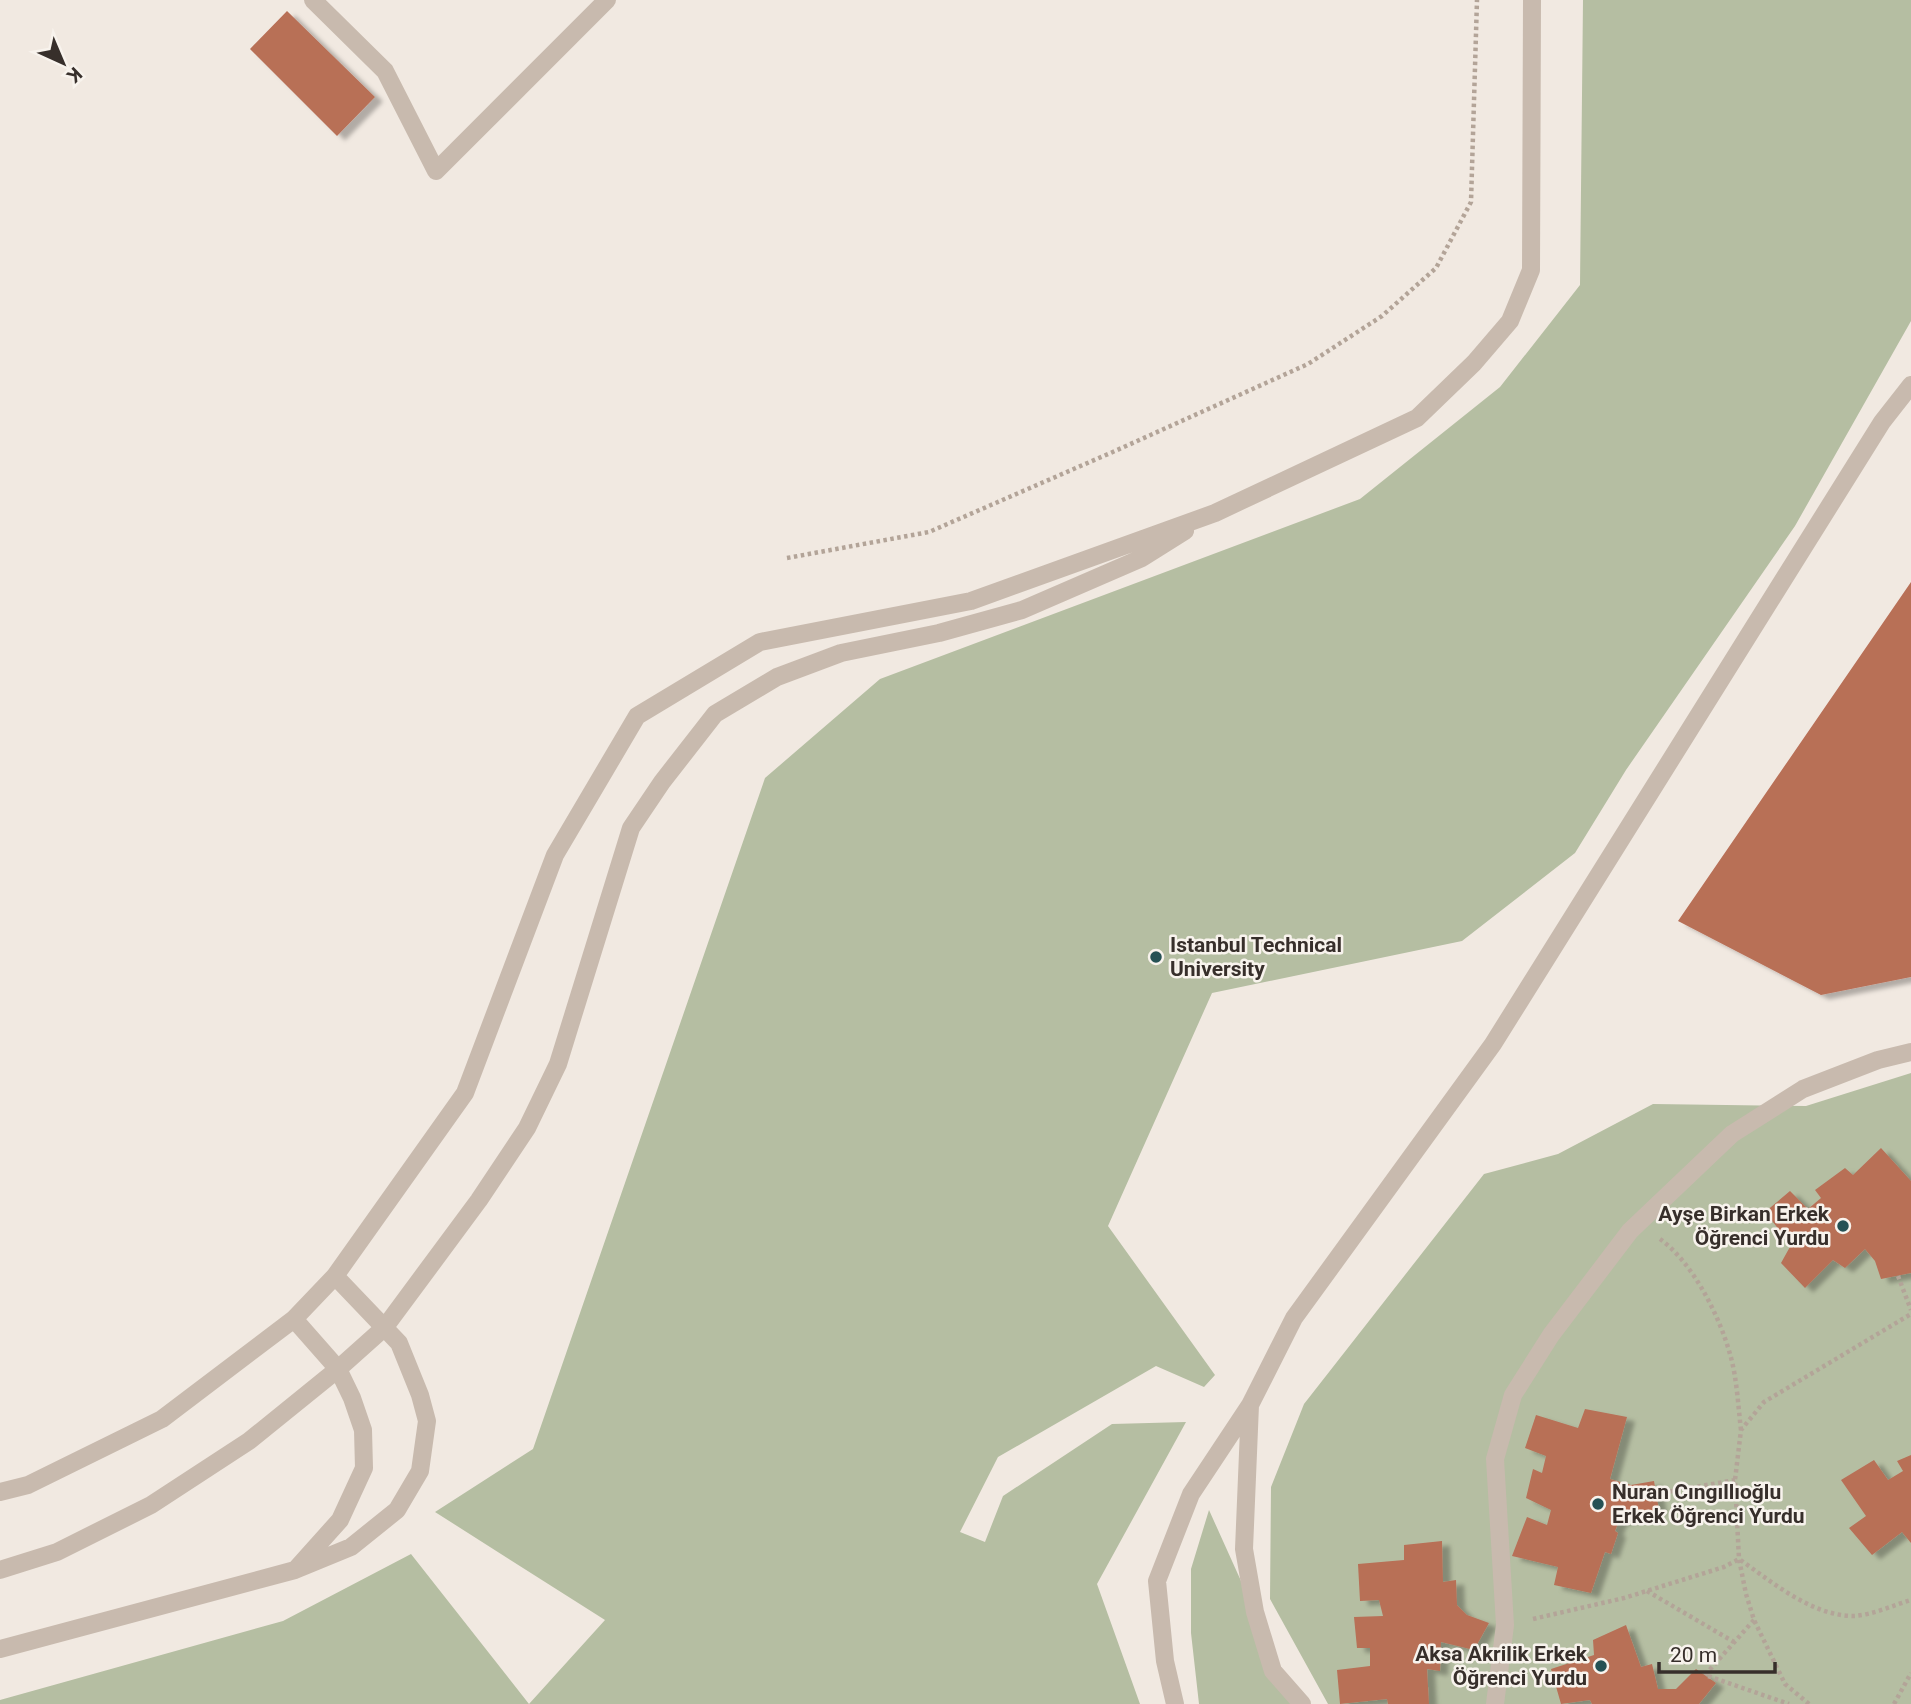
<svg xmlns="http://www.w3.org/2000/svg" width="1911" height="1704" viewBox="0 0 1911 1704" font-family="Roboto,sans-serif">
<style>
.green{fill:#b5bea2}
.building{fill:#b86f57;filter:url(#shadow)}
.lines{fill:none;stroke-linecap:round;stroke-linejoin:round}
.path{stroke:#b3a498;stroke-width:4.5;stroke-dasharray:3.5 3.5;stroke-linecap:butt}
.minor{stroke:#c8baae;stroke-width:18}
.poi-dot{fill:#255154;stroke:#f8f3ed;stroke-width:2.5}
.labels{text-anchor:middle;stroke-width:5;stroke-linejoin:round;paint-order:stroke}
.poi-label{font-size:21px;font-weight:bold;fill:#372f2b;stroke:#f8f3ed;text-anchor:start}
</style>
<defs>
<filter id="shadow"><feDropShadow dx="8" dy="4.5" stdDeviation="2" flood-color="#0004"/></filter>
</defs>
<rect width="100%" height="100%" fill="#f1e9e1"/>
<!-- green -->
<path class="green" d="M1583 0H1911V321L1795 526 1626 770 1575 853 1462 941 1212 993 1108 1226 1215 1375 1204 1387 1156 1366 998 1457 960 1532 985 1542 1003 1496 1112 1424 1186 1422 1097 1584 1140 1704H0V1700L283 1621 411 1554 529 1704 605 1620 435 1512 533 1449 765 778 880 679 1360 499 1500 387 1580 285Z
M1911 1073V1704H1328L1270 1599 1271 1487 1304 1404 1484 1174 1558 1154 1653 1104 1806 1106Z
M1209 1510 1255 1612 1273 1671 1302 1704H1199L1191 1633V1569Z"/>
<!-- building -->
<path class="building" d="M287 11 375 97 337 136 250 49Z
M1911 582V977L1821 995 1678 921Z
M1881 1148 1911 1181V1273L1881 1279 1875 1261 1865 1249 1845 1268 1833 1260 1805 1288 1781 1263 1791 1245 1765 1212 1790 1191 1808 1209 1821 1198 1815 1190 1845 1168 1853 1175Z
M1585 1409 1627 1417 1610 1479 1631 1485 1654 1481 1659 1510 1619 1521 1615 1531 1618 1533 1611 1554 1605 1552 1591 1593 1554 1585 1558 1567 1512 1556 1527 1517 1547 1525 1551 1510 1526 1498 1533 1469 1542 1473 1546 1456 1525 1448 1536 1415 1578 1428Z
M1911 1455V1543L1902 1532 1872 1555 1849 1528 1866 1516 1841 1480 1874 1460 1888 1480 1903 1471 1897 1461Z
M1442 1541 1443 1582 1456 1580 1457 1605 1467 1615 1489 1623 1474 1650 1441 1642 1440 1671 1427 1669 1429 1704H1388L1387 1699 1340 1704 1337 1670 1370 1666V1648H1357L1354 1617 1383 1616 1379 1600 1360 1601 1358 1564 1404 1560V1545Z
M1626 1625 1641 1667 1652 1664 1658 1689H1676L1696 1669 1716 1683 1699 1704H1592L1590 1700 1561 1704 1551 1669 1594 1655 1593 1640Z"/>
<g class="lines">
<!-- path -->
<path class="path" d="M787 558 929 532 1115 451 1308 364 1382 316 1436 268 1471 202 1477 0
M1660 1239C1693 1263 1719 1315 1730 1354 1737 1378 1738 1405 1741 1430
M1898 1276 1911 1310
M1656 1494 1735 1480
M1647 1591 1734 1642
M1533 1619 1624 1598 1724 1567 1739 1559C1771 1581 1811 1616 1854 1616 1872 1615 1894 1605 1911 1600
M1754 1620 1705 1675 1789 1704
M1809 1704 1785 1684 1754 1620 1746 1594 1739 1559 1735 1480 1741 1430 1764 1402 1911 1314
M1894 1704 1911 1673"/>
<!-- minor -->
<path class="minor" d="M313 0 385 71 436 171 607 0
M294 1319 338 1369 352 1398 363 1430 364 1468 340 1520 297 1568
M1250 1405 1244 1549 1255 1612 1273 1671 1302 1704
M0 1492 28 1485 162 1419 294 1319 335 1276 465 1093 555 855 637 716 760 642 971 601 1215 513 1417 418 1474 363 1510 321 1531 270 1532 0
M0 1570 57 1552 151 1505 249 1441 338 1369 385 1327 479 1200 527 1128 558 1064 631 828 662 782 715 714 777 677 841 653 939 633 1022 610 1142 558 1185 531
M0 1649 295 1570 351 1547 397 1510 420 1471 427 1421 420 1395 399 1343 335 1276
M1175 1704 1165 1661 1157 1581 1191 1494 1250 1405 1294 1318 1493 1044 1882 422 1911 385
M1495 1704 1505 1625 1495 1459 1513 1395 1551 1335 1630 1231 1732 1134 1803 1089 1878 1060 1911 1052"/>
</g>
<!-- markers -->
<g class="poi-dot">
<circle cx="1156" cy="957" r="7"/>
<circle cx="1843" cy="1226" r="7"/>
<circle cx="1598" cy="1504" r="7"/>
<circle cx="1601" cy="1666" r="7"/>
</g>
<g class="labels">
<!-- poi labels -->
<g class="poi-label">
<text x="1170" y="952">Istanbul Technical<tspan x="1170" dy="24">University</tspan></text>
<text x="1829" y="1221" text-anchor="end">Ayşe Birkan Erkek<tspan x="1829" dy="24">Öğrenci Yurdu</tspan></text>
<text x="1612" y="1499">Nuran Cıngıllıoğlu<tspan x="1612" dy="24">Erkek Öğrenci Yurdu</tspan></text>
<text x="1587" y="1661" text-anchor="end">Aksa Akrilik Erkek<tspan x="1587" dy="24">Öğrenci Yurdu</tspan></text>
</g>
</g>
<!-- north arrow -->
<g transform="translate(63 63) rotate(136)" stroke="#f8f3ed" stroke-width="5" paint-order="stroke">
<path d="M0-5L12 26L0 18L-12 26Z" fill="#372f2b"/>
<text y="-10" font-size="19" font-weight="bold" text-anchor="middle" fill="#372f2b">K</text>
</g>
<!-- scale -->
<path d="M1659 1662v10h116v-10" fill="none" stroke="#372f2b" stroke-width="3.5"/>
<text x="1670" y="1662" font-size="21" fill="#372f2b" stroke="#f8f3ed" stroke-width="5" paint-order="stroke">20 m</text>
</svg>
